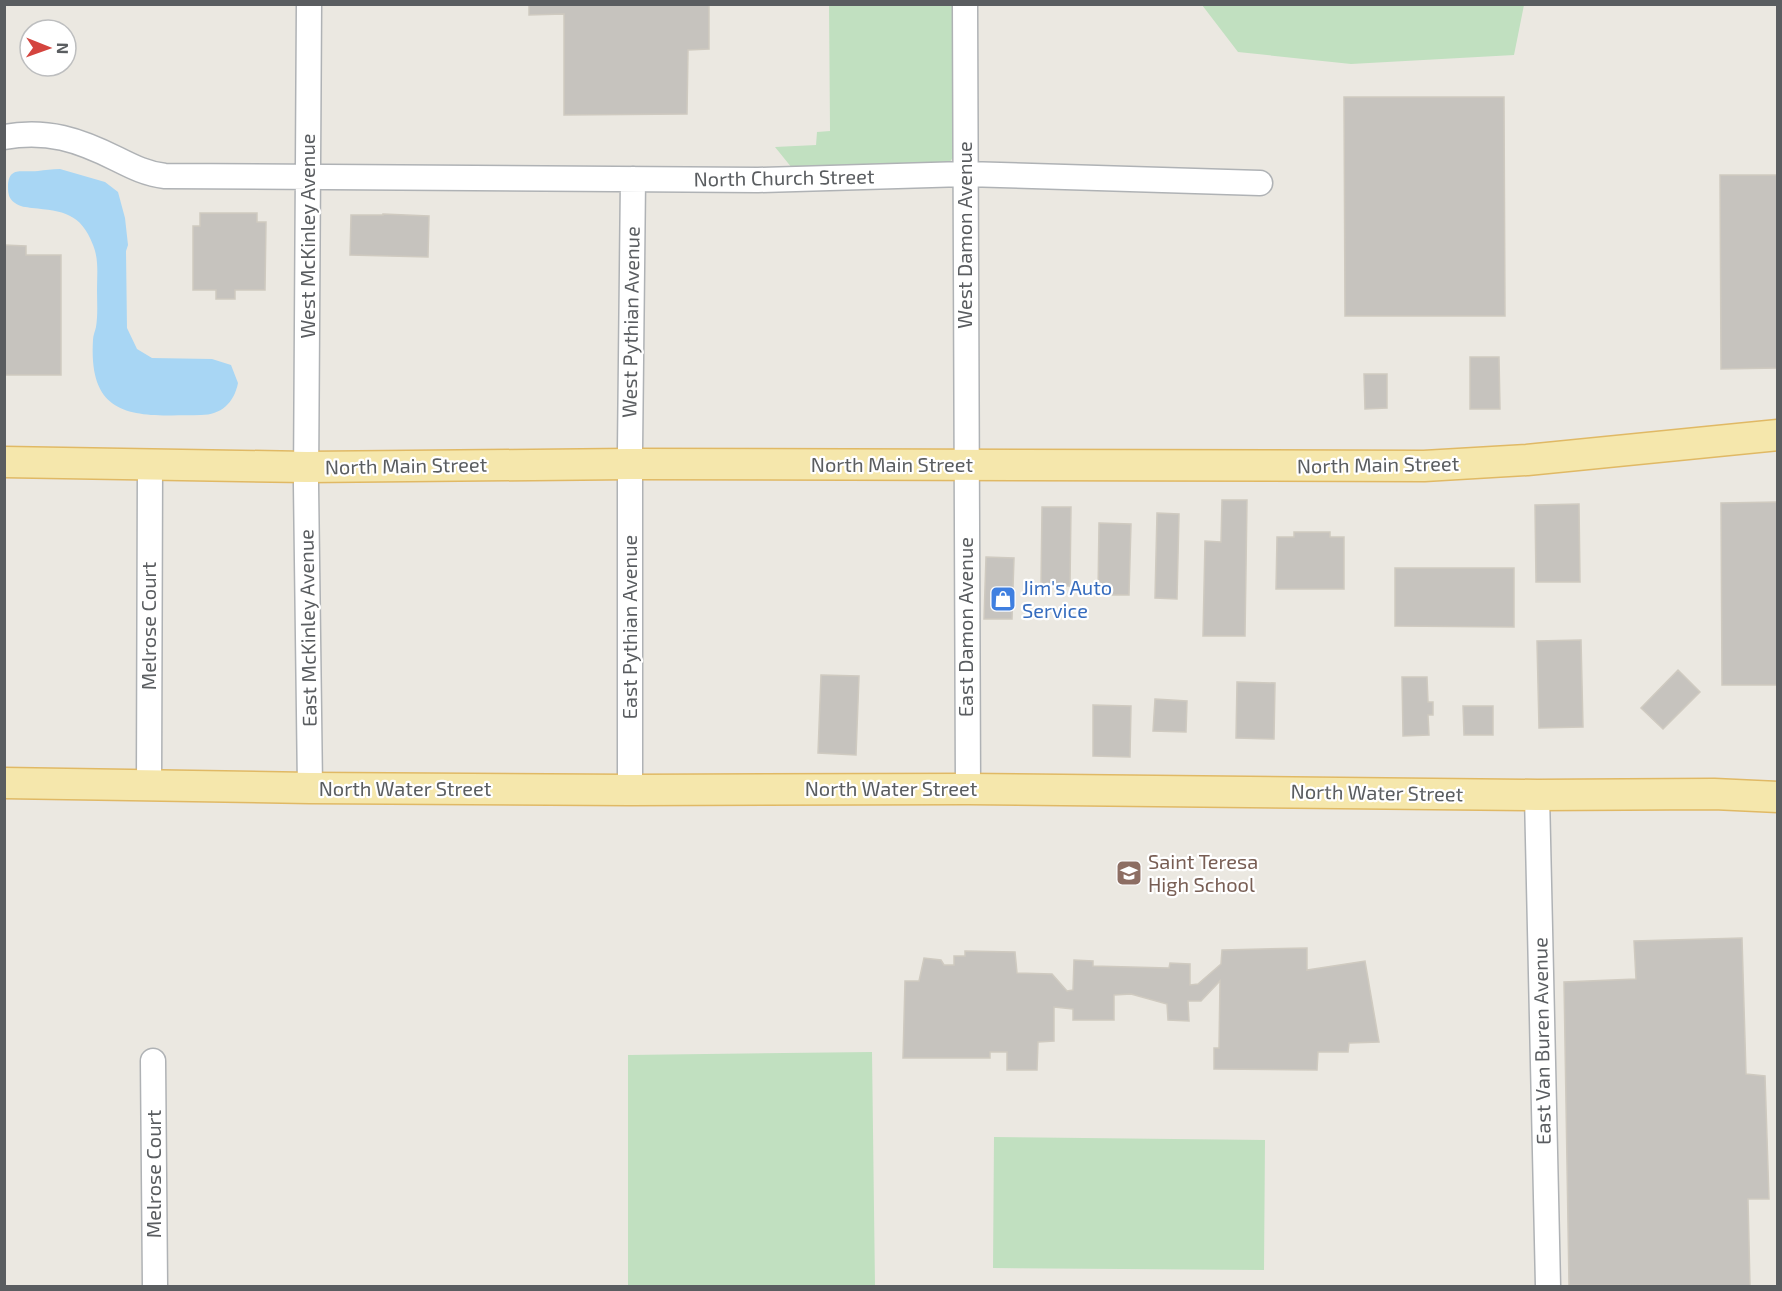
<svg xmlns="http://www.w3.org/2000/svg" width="1782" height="1291" viewBox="0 0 1782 1291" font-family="'Exo 2',sans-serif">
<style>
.green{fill:#c1e0c0}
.water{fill:#a8d6f4}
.building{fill:#c6c3be;stroke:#cfcac0;stroke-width:1.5}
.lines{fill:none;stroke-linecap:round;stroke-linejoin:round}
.minor-casing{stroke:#afb2b5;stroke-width:27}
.major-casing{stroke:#e0b965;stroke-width:33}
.minor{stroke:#fff;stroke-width:24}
.major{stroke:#f5e7ac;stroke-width:30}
.labels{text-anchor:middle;stroke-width:4.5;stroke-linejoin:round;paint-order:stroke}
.street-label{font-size:20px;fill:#5a5d60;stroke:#fff}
.shop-label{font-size:20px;fill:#366cbe;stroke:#fff;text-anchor:start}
.education-label{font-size:20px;fill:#785e54;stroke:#fff;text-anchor:start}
</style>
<rect width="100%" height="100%" fill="#ebe8e1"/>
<!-- green -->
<path class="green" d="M829 5H954L955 155 949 163 792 168 775 147 816 145 817 132 830 131Z
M1202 5H1524L1514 55 1351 64 1238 52Z
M872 1052 875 1286H628V1055Z
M994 1137 1265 1140 1264 1270 993 1268Z"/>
<!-- water -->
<path class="water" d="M60 169 105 182 118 192 125 218 128 245 126 251 127 328 137 349 152 358 212 359 231 365 238 383C234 403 221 415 201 415 137 416 88 421 93 340 93 336 95 331 96 327 98 315 97 302 97 290 97 275 99 259 93 245 81 213 63 211 32 208 26 207 20 207 15 203 9 199 8 194 8 187 8 165 23 173 38 171 45 170 52 169 60 169Z"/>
<!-- building -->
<path class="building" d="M529 4H709V49L688 50 687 114 564 115V14L529 15Z
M1344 97H1504L1505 316H1345Z
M1720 175H1778V368L1721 369Z
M200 213H257V222H266L265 290H235V299H216V290H193V226H200Z
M383 214 429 216 428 257 350 255 351 215H383Z
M4 245 26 246V255H61V375H4Z
M1470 357H1499L1500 409H1470Z
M1364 374H1387V408L1365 409Z
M1222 500H1247L1245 636H1203L1205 541 1221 542Z
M1778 502V685H1722L1721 503Z
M1579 504 1580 582H1536L1535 505Z
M1042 507H1071L1070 586H1041Z
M1157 513 1179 514 1177 599 1155 598Z
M1099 523 1131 524 1129 595H1098Z
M1294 532H1330V537H1344V589H1276L1277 537H1294Z
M986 557 1014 558 1012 619H984Z
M1395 568H1514V627L1395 626Z
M1581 640 1583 727 1539 728 1537 641Z
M1678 670 1700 692 1663 729 1641 708Z
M821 675 859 676 856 755 818 753Z
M1402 677H1427L1428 702H1433V715H1428L1429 735 1403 736Z
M1237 682 1275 683 1274 739 1236 738Z
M1155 699 1187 701 1186 732 1153 731Z
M1093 705 1131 706 1130 757 1093 756Z
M1463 706H1493V735H1464Z
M1742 938 1746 1074 1765 1076 1769 1199H1748L1750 1286 1569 1285 1564 982 1636 979 1634 941Z
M1307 948V970L1365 961 1379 1042 1349 1043 1348 1052H1318L1317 1070 1214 1069V1048H1219L1220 981 1201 1001H1188L1189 1021 1168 1020 1167 1004 1131 994 1114 995V1020H1073V1009L1054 1007V1041L1038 1042 1037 1070H1007V1052H990V1058H903L905 981H919L924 958 941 960 944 965H954V956H965V951L1015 952 1017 973 1052 974 1067 991 1073 990 1074 960 1093 961V966L1169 968 1170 963 1190 964V985L1198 984 1221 964 1222 950Z"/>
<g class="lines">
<!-- minor casing -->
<g class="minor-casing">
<path id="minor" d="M309 4 306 485 310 788
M965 4 968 789
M4 137C47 129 79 140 117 159 133 167 147 174 165 176L758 180 965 174 1260 183
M149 786 150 465
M630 790V450L633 179
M1537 795 1548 1286
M153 1061 155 1286"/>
</g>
<!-- major casing -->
<g class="major-casing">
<path id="major" d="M4 462 307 467 630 464 1424 466 1527 460 1778 435
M4 783 310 788 630 790 968 789 1537 795 1714 794 1778 797"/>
</g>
<!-- minor -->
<use href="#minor" class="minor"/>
<!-- major -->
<use href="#major" class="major"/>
</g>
<!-- icons -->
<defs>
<g id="shop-square" transform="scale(1.35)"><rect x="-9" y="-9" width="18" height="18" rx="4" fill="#3f7fe0" stroke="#fff"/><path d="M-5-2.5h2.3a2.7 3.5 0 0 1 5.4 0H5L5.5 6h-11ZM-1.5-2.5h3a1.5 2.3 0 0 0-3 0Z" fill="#fff"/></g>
<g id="school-square" transform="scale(1.35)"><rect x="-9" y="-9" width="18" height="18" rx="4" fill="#8d6e63" stroke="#fff"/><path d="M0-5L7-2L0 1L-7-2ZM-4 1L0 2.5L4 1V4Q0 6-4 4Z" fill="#fff"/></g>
</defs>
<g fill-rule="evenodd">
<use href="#shop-square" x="1003" y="599"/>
<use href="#school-square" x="1129" y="873"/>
</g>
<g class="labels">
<!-- street labels -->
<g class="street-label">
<text transform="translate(784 178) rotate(-1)" y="7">North Church Street</text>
<text transform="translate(965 235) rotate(-90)" y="7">West Damon Avenue</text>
<text transform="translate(308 236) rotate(-90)" y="7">West McKinley Avenue</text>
<text transform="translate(631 322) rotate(-89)" y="7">West Pythian Avenue</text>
<text x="892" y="472">North Main Street</text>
<text transform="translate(1378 465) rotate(-1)" y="7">North Main Street</text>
<text transform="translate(406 466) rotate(-1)" y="7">North Main Street</text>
<text transform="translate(149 626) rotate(-90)" y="7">Melrose Court</text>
<text transform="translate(630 627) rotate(-90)" y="7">East Pythian Avenue</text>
<text transform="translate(966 627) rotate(-90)" y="7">East Damon Avenue</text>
<text transform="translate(308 628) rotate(-91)" y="7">East McKinley Avenue</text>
<text x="405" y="796">North Water Street</text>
<text x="891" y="796">North Water Street</text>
<text transform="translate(1377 793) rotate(1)" y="7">North Water Street</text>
<text transform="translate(1542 1041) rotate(-91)" y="7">East Van Buren Avenue</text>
<text transform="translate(154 1174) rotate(-90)" y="7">Melrose Court</text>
</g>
<!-- shop labels -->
<g class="shop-label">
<text x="1022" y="595">Jim's Auto<tspan x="1022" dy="23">Service</tspan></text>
</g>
<!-- education labels -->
<g class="education-label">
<text x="1148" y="869">Saint Teresa<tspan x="1148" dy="23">High School</tspan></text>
</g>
</g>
<!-- border -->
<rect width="1782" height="1291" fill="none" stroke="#5a5d60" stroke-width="12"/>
<!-- north arrow -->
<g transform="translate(48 48) rotate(91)"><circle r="28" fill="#ffffff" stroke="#bdbebf" stroke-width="1.5"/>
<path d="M0-4.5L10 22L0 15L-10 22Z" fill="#d4443e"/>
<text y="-9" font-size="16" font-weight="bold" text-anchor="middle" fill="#5a5d60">N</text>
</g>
</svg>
